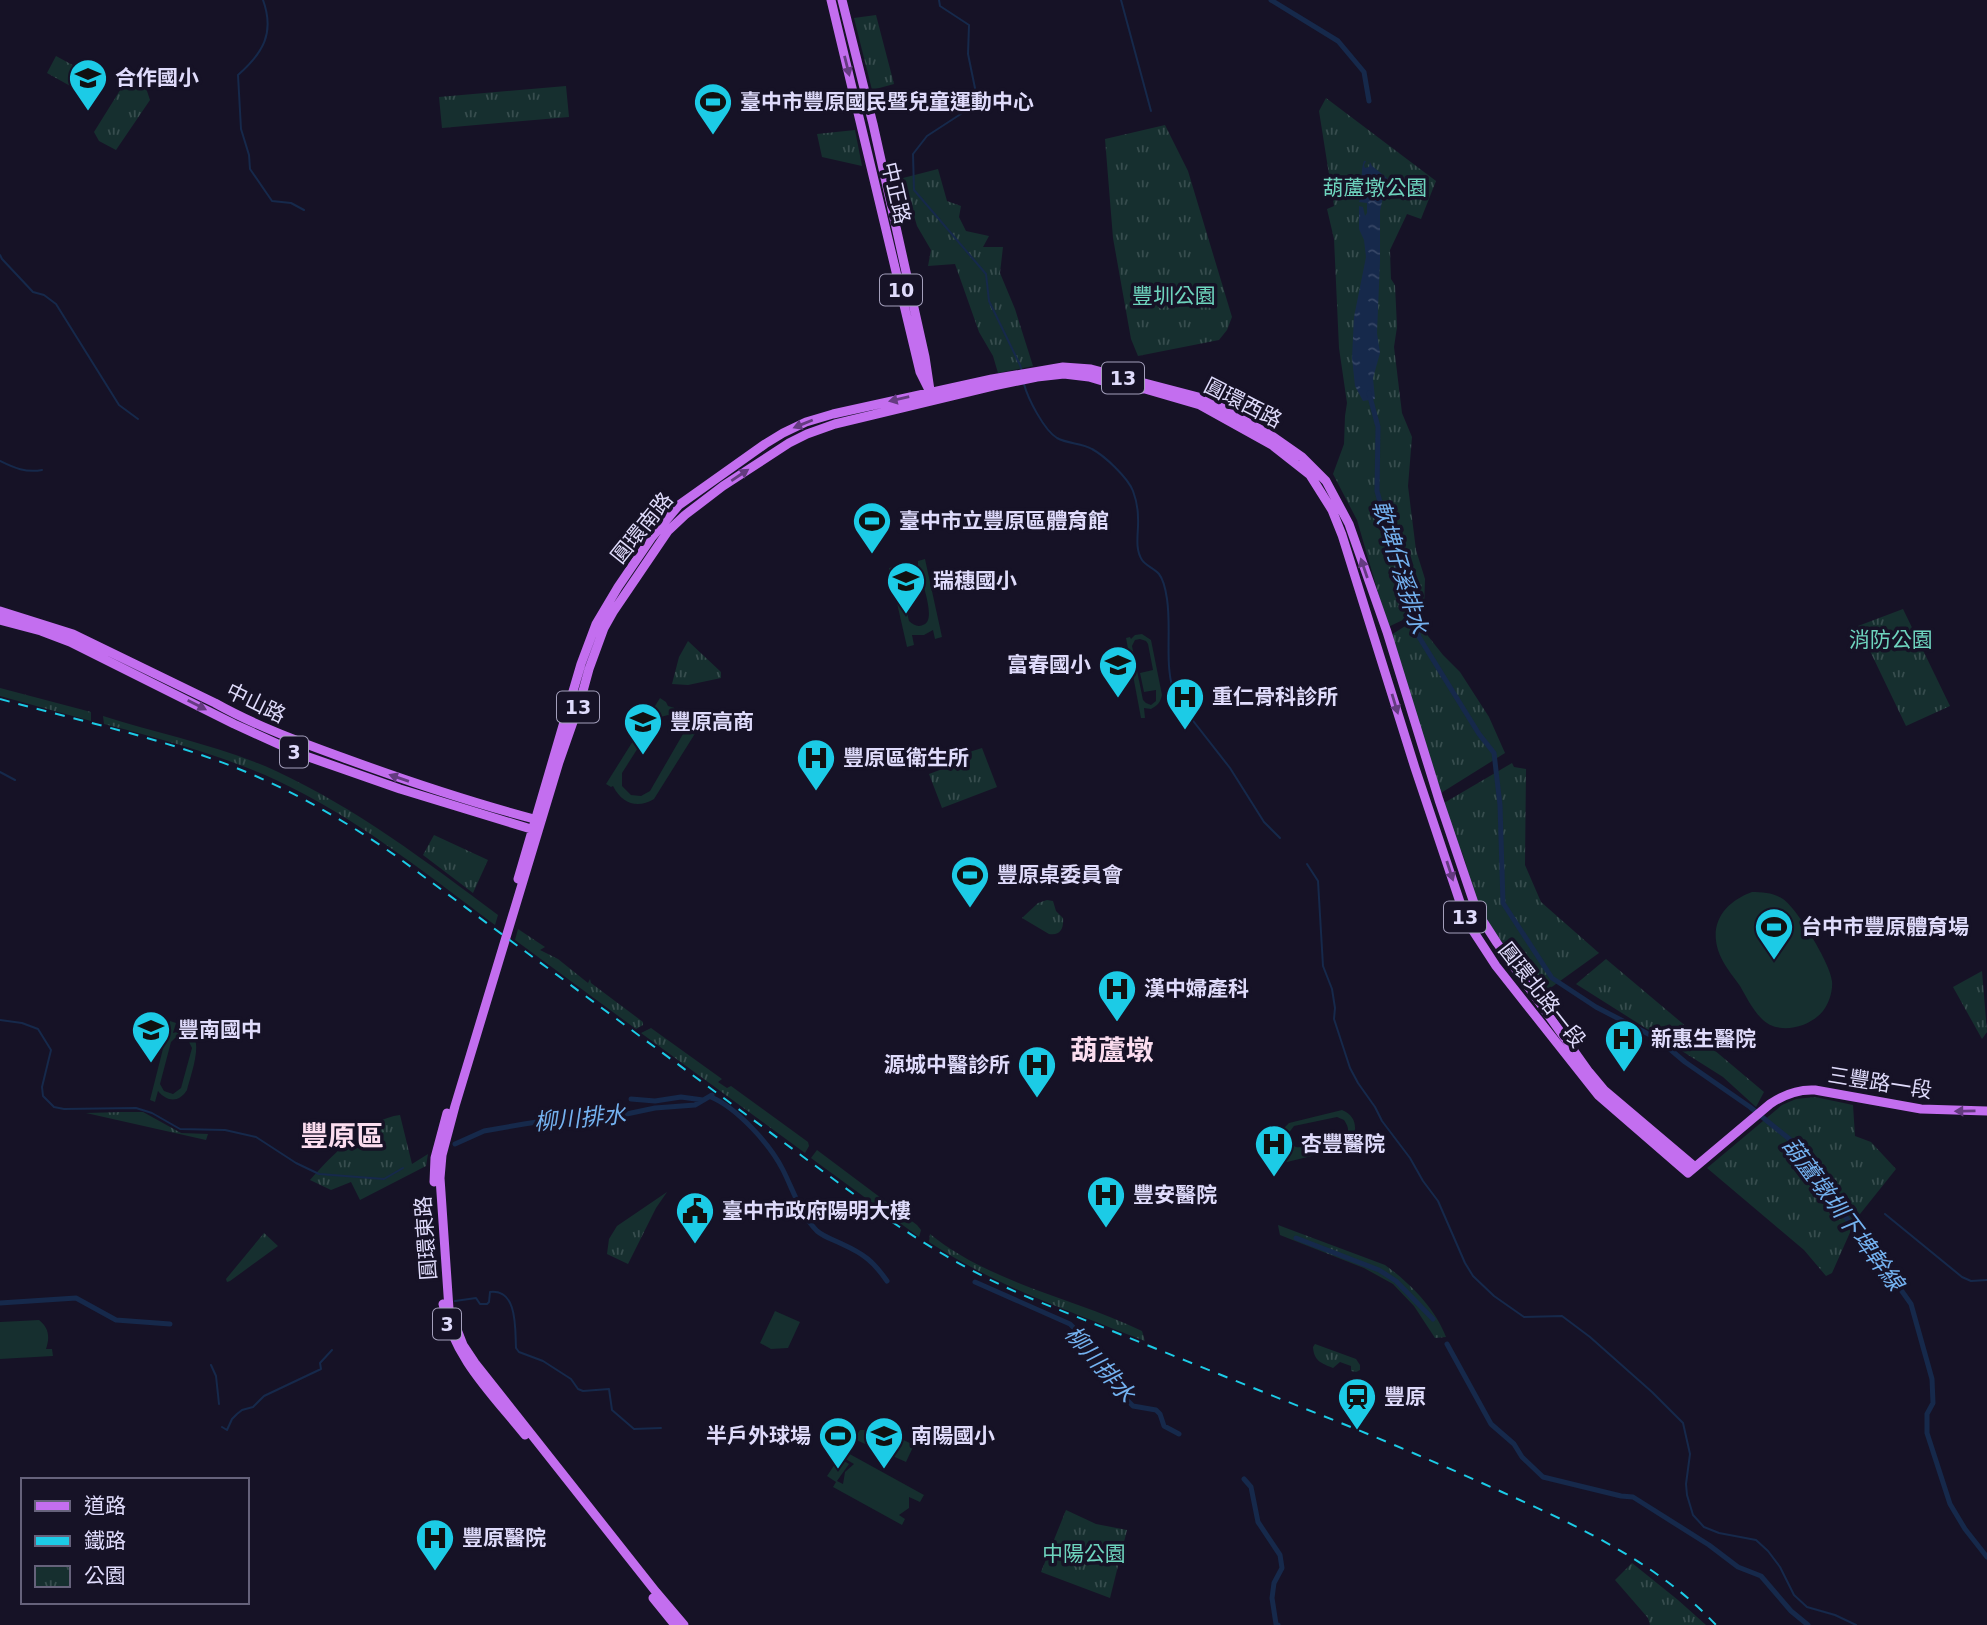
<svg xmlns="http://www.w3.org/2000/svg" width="1987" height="1625" viewBox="0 0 1987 1625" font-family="'DejaVu Sans','Noto Sans TC',sans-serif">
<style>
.grass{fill:#162f2f;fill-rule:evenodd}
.park{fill:url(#park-tufts)}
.water{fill:url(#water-ripples)}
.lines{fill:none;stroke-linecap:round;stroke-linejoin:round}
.stream{stroke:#16294b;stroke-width:2}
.canal{stroke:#16294b;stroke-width:5}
.primary{stroke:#c36eef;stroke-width:9}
.rail{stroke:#1ccbe6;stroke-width:2;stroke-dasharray:10 9;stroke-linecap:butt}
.oneway{fill:#643b80}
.labels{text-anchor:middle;stroke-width:7;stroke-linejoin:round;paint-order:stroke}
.shield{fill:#161226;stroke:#a39fbb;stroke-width:2}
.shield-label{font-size:19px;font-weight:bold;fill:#dfdbfb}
.poi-label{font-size:21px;font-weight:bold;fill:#dfdbfb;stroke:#161226;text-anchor:start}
.park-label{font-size:21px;fill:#6ed4be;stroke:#161226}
.street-label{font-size:21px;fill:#dfdbfb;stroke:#161226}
.water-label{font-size:23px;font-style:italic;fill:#74b2f0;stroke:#161226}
.district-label{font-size:28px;font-weight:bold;fill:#fbddef;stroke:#161226}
</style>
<defs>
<pattern id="park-tufts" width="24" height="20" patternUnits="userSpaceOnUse" patternTransform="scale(1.75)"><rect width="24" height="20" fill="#162f2f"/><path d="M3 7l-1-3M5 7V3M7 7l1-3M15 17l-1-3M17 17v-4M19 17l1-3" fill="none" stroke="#374d4e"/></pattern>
<pattern id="water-ripples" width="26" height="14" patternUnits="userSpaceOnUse" patternTransform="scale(1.75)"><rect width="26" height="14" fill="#16294b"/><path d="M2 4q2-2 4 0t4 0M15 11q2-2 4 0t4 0" fill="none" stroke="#374766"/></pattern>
</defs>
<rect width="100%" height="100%" fill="#161226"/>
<!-- grass -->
<path class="grass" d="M925 559 942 637 935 639 933 630 924 635H912L914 645 907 647 889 568 896 566 897 569 908 563 918 565V561ZM909 568 917 570 920 574C923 585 935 618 925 624 918 628 914 625 909 621L899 578 902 571Z
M1142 634 1151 640 1162 695C1160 703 1158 705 1151 709L1144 708 1145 718H1141L1126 638 1130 637 1131 639 1135 635ZM1140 639 1146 641 1148 644 1153 670 1140 673 1144 692 1156 690V701L1151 705 1146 703 1143 700 1132 646 1135 640Z
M660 698 666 702 668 706C682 709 693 718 696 732L654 799C638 809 622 804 613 786L611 787 606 784ZM668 715 679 721 683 734 650 791 641 796 631 795 622 786V773L657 718Z
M1752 892C1763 892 1774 893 1783 899 1797 908 1831 965 1832 981 1833 991 1829 1003 1823 1011 1809 1028 1777 1036 1761 1018 1752 1009 1746 996 1740 986 1732 975 1722 963 1718 950 1709 921 1727 901 1752 892Z
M170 1021 176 1023 173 1033C212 1021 191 1073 187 1090 179 1103 167 1102 158 1091L155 1102 150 1100ZM180 1037 188 1040 192 1048 181 1088 173 1094 164 1091 160 1084 171 1042 175 1038Z
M1342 1110C1354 1115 1357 1124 1354 1136L1375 1132 1377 1140 1283 1163V1156L1292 1153 1281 1141 1283 1129 1289 1123ZM1337 1117 1344 1120C1358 1140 1332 1141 1319 1143 1312 1145 1303 1148 1296 1147 1289 1145 1288 1140 1288 1134L1294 1126Z
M775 1311 800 1322 788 1348 771 1349 760 1343Z
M39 1320C49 1328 50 1337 46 1349H52L53 1356 0 1359V1322Z
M873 1427H899L895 1436 914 1445 906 1462 854 1439 860 1430H873Z
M846 1452 924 1495 920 1502 909 1497V1508L899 1515 905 1519 902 1525 833 1487 836 1482 827 1476 839 1458 849 1464 837 1481 843 1484 845 1472 854 1464 842 1457Z"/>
<!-- park -->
<path class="park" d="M876 15 894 84 872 90 854 18Z
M56 56 91 75 81 92 47 73Z
M132 78 146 88 150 100 116 150 99 141 94 132 122 87Z
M566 86 569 117 442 128 439 97Z
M1326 98 1436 181 1421 219 1407 214 1390 250 1391 279 1395 285 1397 327 1394 347 1402 413 1412 437 1408 486 1416 550 1425 579 1424 610 1388 627 1357 520 1333 474 1344 444 1345 416 1347 403 1339 348 1334 239 1327 209 1334 206 1319 111Z
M1165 125 1188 171 1232 317 1227 330 1219 340 1138 356 1131 339 1113 238 1105 139Z
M855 130 862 166 822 157 817 134Z
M938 169 947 201 961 206 959 217 966 231 989 236 983 247H1003L1000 273 1015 309 1033 366 998 373 993 356 979 332 955 264 928 266 931 250 917 226 903 178Z
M1903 609 1950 706 1906 726 1858 626Z
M1418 618 1428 636 1443 655 1460 672 1489 717 1505 753 1441 793 1391 635Z
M688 641 721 672V678L688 685 672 684 679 657Z
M0 688 91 712V721L0 696Z
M103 716C159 734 222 746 276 771 356 808 427 862 498 915L495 925C425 873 356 817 276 780 221 755 162 739 104 724Z
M982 748 997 787 942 808 929 774 961 762 960 755Z
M1512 763 1514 767 1526 769 1525 865 1541 902 1599 953 1542 994 1483 917 1472 892 1466 864 1462 852 1454 839 1444 803Z
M434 835 488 860 473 893 423 855Z
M1047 900 1053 901 1056 911 1063 918C1064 929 1060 936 1049 934L1022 918 1038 903Z
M518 929 545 947 540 950 558 959 588 983 590 979 591 983 643 1022V1025L636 1029 515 940Z
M1606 959 1764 1092 1756 1107 1723 1077 1576 984Z
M1982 971 1987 1032 1982 1039 1953 987Z
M651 1028 722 1079 718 1082 727 1088 731 1086 808 1142 809 1146 805 1153 641 1033Z
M1815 1097 1853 1105 1855 1136 1871 1142 1896 1169 1856 1219 1832 1273 1826 1276 1804 1250 1707 1168 1782 1105 1796 1099Z
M122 1112H143L181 1133 208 1134 206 1140 86 1113Z
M400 1115 412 1164 428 1154 426 1166 360 1200 351 1182 331 1190 310 1180C332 1155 367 1119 400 1115Z
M817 1150 917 1225 921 1230 919 1237 811 1158Z
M667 1192 656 1208 628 1264 607 1254 609 1239 617 1226Z
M1278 1225 1385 1265C1410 1283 1435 1308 1446 1337L1435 1338 1414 1306 1393 1284 1364 1268 1280 1235Z
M264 1233 278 1246 230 1281 227 1282 226 1279Z
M930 1234C992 1284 1072 1297 1142 1331L1145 1341C1071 1312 996 1286 929 1242Z
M1315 1344 1356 1359 1360 1365V1370L1356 1372 1351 1371V1366L1340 1362 1333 1368C1321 1363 1314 1361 1313 1347Z
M1066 1510 1096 1524 1127 1530 1110 1598 1041 1572Z
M1632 1563 1678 1600 1706 1625H1650L1648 1618 1615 1580Z"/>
<!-- water -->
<path class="water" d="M1364 161H1366L1364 165 1365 168 1369 167 1370 162 1372 166 1387 178 1386 192 1383 197 1380 211V261L1377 333 1380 353 1373 378 1375 399 1363 401 1355 386 1352 358 1354 317 1366 257 1364 240 1359 229V206L1363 207 1365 216 1367 213V203L1359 202C1365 190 1359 174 1364 161Z"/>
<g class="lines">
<!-- stream -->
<path class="stream" d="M263 0C275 33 263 53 238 75L241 129 249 155 250 169 272 201 291 203 304 210
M939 0 940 6 969 25 968 54 976 93 970 108 927 136 913 154 914 190 986 274 989 301 1020 365 1022 371
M1121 0 1151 111
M0 255 2 259 33 292 44 295 56 304 119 405 138 419
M1024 384C1028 399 1044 430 1057 438 1068 444 1082 443 1092 449 1105 456 1128 478 1133 491 1136 499 1138 510 1138 518 1139 531 1134 548 1142 560 1146 566 1154 568 1159 574 1163 579 1166 592 1167 599 1172 632 1163 667 1176 699L1230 768 1264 822 1280 838
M0 461C14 468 26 473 42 470
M0 772 15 780
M1307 864 1318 881 1323 966 1332 989 1335 1008 1334 1019 1350 1068 1358 1083 1375 1107 1382 1121 1410 1158 1423 1181 1438 1201 1465 1263 1473 1276 1494 1296 1524 1317 1562 1316 1590 1337 1652 1392 1683 1423 1690 1454 1686 1484 1687 1495 1693 1515 1704 1527 1719 1533 1756 1540 1768 1551 1780 1567 1794 1595 1807 1607 1835 1615 1856 1625
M0 1020 22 1023 38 1029 51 1050 42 1087 43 1096 54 1107 64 1109 136 1108 152 1113 180 1129 225 1130 256 1137 296 1163 319 1174 384 1179 403 1168
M1885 1214 1962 1277 1971 1281 1987 1280
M455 1301 476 1298 480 1304H487L489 1302 490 1292C518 1289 515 1329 516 1348L519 1352 543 1361 571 1379 578 1389 583 1391 609 1389 612 1410 634 1429 661 1428
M211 1365 216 1376 219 1404
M222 1427 227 1430 232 1419 237 1414 242 1410 253 1407 264 1396 321 1369 320 1363 332 1350"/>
<!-- canal -->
<path class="canal" d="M1271 0 1338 41 1364 72 1369 101
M1369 393 1378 427 1377 491 1408 604 1419 637 1479 734 1494 753 1500 805 1503 903 1552 978 1596 1007 1658 1039 1685 1062 1750 1107 1793 1142 1878 1263 1894 1280 1911 1304 1932 1379 1933 1403 1927 1414V1433L1950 1504 1965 1529 1987 1557
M711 1097C737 1108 770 1144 783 1170 793 1190 801 1215 817 1231 824 1237 834 1240 842 1244 864 1254 873 1261 887 1281
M631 1099 655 1101 681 1097 703 1100
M455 1144 484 1131 524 1124 570 1117 598 1120 655 1108 695 1105 712 1095
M1296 1238 1379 1270 1396 1281 1433 1319
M975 1282 1070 1324 1084 1338 1117 1378 1126 1399 1133 1406 1156 1410 1160 1414 1164 1426 1179 1434
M0 1303 76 1298 116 1320 170 1324
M1447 1344 1491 1424 1514 1444 1522 1457 1543 1477 1621 1496 1633 1497 1709 1545 1738 1567 1761 1576 1791 1611 1808 1625
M1244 1479 1251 1487 1258 1522 1280 1555 1282 1568 1274 1583 1272 1598 1276 1624 1278 1625"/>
<!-- primary -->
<path class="primary" d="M831 0 920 372 929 390
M842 0 873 124 925 357 931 397
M0 611 73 634 215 703C256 726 300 742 344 758 407 781 470 802 534 819L537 822
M0 620 41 631 70 642 234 724 300 754 400 789 531 829
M518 879 581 664 596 624 618 587 652 537 679 505 765 444 783 433 806 422 833 414 992 379 1063 367 1091 369 1206 399 1272 436 1302 457 1326 481 1349 524 1387 632 1439 800 1477 912 1497 943 1589 1072 1604 1090 1695 1167
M434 1182 435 1158 447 1113
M443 1304C453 1357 493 1395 525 1435
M653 1598 675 1625
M684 1625 656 1592 475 1363 463 1345 449 1309 440 1178 442 1155 455 1106 559 762 580 702 589 669 604 628 613 612 668 531 685 515 723 486 789 443 807 434 835 424 993 386 1037 377 1064 374 1089 377 1129 389H1145L1200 405 1272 445 1310 475 1332 510 1342 535 1415 768 1466 920 1496 966 1598 1095 1688 1173 1770 1104C1783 1095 1798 1089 1815 1090L1921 1109 1987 1111"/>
<!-- rail -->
<path class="rail" d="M0 699C84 722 171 740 251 774 302 796 350 824 396 856L882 1215C931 1249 981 1278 1037 1301 1138 1341 1240 1383 1341 1423 1395 1445 1449 1468 1502 1492 1578 1526 1658 1563 1716 1625"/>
</g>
<!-- one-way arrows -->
<defs><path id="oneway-solid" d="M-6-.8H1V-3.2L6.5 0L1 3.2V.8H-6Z" transform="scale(1.75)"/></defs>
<g class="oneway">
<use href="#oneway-solid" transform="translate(847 66) rotate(76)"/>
<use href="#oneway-solid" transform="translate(899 399) rotate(167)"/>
<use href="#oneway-solid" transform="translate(803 424) rotate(158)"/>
<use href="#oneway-solid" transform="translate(740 475) rotate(-34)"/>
<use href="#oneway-solid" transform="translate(1364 568) rotate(-109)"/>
<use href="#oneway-solid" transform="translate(1395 704) rotate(73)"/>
<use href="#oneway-solid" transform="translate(197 705) rotate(27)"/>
<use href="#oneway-solid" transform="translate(399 778) rotate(-161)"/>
<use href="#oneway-solid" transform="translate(1450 871) rotate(72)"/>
<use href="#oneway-solid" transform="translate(1965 1111) rotate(179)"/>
</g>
<!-- icons -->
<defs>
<g id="school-pin" transform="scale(2.0125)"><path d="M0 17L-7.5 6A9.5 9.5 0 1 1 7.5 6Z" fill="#1ccbe6" stroke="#161226"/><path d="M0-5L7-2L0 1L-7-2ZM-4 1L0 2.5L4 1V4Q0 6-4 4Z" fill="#111"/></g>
<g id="stadium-pin" transform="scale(2.0125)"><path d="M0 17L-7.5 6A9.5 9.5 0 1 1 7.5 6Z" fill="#1ccbe6" stroke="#161226"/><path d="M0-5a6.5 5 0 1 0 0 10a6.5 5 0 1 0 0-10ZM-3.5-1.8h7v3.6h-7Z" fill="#111"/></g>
<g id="hospital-pin" transform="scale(2.0125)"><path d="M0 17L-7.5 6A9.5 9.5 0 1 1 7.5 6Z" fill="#1ccbe6" stroke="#161226"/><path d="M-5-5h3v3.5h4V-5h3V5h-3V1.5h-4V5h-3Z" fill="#111"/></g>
<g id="civic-pin" transform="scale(2.0125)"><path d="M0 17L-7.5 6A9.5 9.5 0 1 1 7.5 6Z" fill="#1ccbe6" stroke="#161226"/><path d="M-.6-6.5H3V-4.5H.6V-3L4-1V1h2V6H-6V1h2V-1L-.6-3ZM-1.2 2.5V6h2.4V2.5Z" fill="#111"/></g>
<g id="station-pin" transform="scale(2.0125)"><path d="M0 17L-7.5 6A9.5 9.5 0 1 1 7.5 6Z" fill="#1ccbe6" stroke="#161226"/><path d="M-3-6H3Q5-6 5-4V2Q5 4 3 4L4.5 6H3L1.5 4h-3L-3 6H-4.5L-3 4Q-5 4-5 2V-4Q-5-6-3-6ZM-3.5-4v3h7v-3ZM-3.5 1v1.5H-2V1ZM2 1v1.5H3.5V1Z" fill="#111"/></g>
</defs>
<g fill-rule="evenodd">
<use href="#school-pin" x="88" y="78"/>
<use href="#stadium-pin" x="713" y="102"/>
<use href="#stadium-pin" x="872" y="521"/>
<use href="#school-pin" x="906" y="581"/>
<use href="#school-pin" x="1118" y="665"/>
<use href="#hospital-pin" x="1185" y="697"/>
<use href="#school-pin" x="643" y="722"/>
<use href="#hospital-pin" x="816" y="758"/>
<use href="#stadium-pin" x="970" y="875"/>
<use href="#stadium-pin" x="1774" y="927"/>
<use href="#hospital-pin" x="1117" y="989"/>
<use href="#school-pin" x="151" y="1030"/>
<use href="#hospital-pin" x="1624" y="1039"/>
<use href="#hospital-pin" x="1037" y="1065"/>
<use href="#hospital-pin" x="1274" y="1144"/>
<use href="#hospital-pin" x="1106" y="1195"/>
<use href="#civic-pin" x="695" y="1211"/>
<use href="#station-pin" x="1357" y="1397"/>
<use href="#stadium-pin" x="838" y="1436"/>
<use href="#school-pin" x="884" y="1436"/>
<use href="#hospital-pin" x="435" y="1538"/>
</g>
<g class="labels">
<!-- shield labels -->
<g class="shield">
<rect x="880" y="274.5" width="42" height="31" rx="5"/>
<rect x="1102" y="362.5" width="42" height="31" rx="5"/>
<rect x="557" y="691.5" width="42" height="31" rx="5"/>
<rect x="280" y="736.5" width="28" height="31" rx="5"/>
<rect x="1444" y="901.5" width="42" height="31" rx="5"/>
<rect x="433" y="1308.5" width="28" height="31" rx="5"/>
</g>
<g class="shield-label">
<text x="901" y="297">10</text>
<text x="1123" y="385">13</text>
<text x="578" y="714">13</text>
<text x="294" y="759">3</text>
<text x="1465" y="924">13</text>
<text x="447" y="1331">3</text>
</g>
<!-- poi labels -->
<g class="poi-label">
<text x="115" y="85">合作國小</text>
<text x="740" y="109">臺中市豐原國民暨兒童運動中心</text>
<text x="899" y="528">臺中市立豐原區體育館</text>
<text x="933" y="588">瑞穗國小</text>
<text x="1091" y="672" text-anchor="end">富春國小</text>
<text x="1212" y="704">重仁骨科診所</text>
<text x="670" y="729">豐原高商</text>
<text x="843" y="765">豐原區衛生所</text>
<text x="997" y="882">豐原桌委員會</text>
<text x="1801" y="934">台中市豐原體育場</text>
<text x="1144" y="996">漢中婦產科</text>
<text x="178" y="1037">豐南國中</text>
<text x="1651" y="1046">新惠生醫院</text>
<text x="1010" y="1072" text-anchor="end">源城中醫診所</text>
<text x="1301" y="1151">杏豐醫院</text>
<text x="1133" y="1202">豐安醫院</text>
<text x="722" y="1218">臺中市政府陽明大樓</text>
<text x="1384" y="1404">豐原</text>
<text x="811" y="1443" text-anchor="end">半戶外球場</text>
<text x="911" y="1443">南陽國小</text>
<text x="462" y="1545">豐原醫院</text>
</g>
<!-- park labels -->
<g class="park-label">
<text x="1375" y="195">葫蘆墩公園</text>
<text x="1174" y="303">豐圳公園</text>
<text x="1891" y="647">消防公園</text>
<text x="1084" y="1561">中陽公園</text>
</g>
<!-- street labels -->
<g class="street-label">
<text transform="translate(896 193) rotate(77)" y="7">中正路</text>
<text transform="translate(1243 403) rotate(27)" y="7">圓環西路</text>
<text transform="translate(642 528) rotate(-51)" y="7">圓環南路</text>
<text transform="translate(256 703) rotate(26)" y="7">中山路</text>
<text transform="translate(1542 995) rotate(52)" y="7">圓環北路一段</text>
<text transform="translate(1880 1083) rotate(9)" y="7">三豐路一段</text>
<text transform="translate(426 1238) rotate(-94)" y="7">圓環東路</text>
</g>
<!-- water labels -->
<g class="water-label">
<text transform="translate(1400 567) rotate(73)" y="8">軟埤仔溪排水</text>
<text transform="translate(580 1118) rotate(-5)" y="8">柳川排水</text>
<text transform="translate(1843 1214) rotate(53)" y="8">葫蘆墩圳下埤幹線</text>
<text transform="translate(1100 1364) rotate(49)" y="8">柳川排水</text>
</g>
<!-- district labels -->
<g class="district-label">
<text x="1112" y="1060">葫蘆墩</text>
<text x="342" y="1146">豐原區</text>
</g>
</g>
<!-- legend -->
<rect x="21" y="1478" width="228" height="126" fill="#161226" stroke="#66627b" stroke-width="2"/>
<rect x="35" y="1501" width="35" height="10" fill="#c36eef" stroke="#66627b" stroke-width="2"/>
<text x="84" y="1513" font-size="21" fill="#dfdbfb">道路</text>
<rect x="35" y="1536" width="35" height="10" fill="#1ccbe6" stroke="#66627b" stroke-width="2"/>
<text x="84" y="1548" font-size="21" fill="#dfdbfb">鐵路</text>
<rect x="35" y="1566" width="35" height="21" fill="url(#park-tufts)" stroke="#66627b" stroke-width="2"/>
<text x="84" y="1583" font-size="21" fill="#dfdbfb">公園</text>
</svg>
